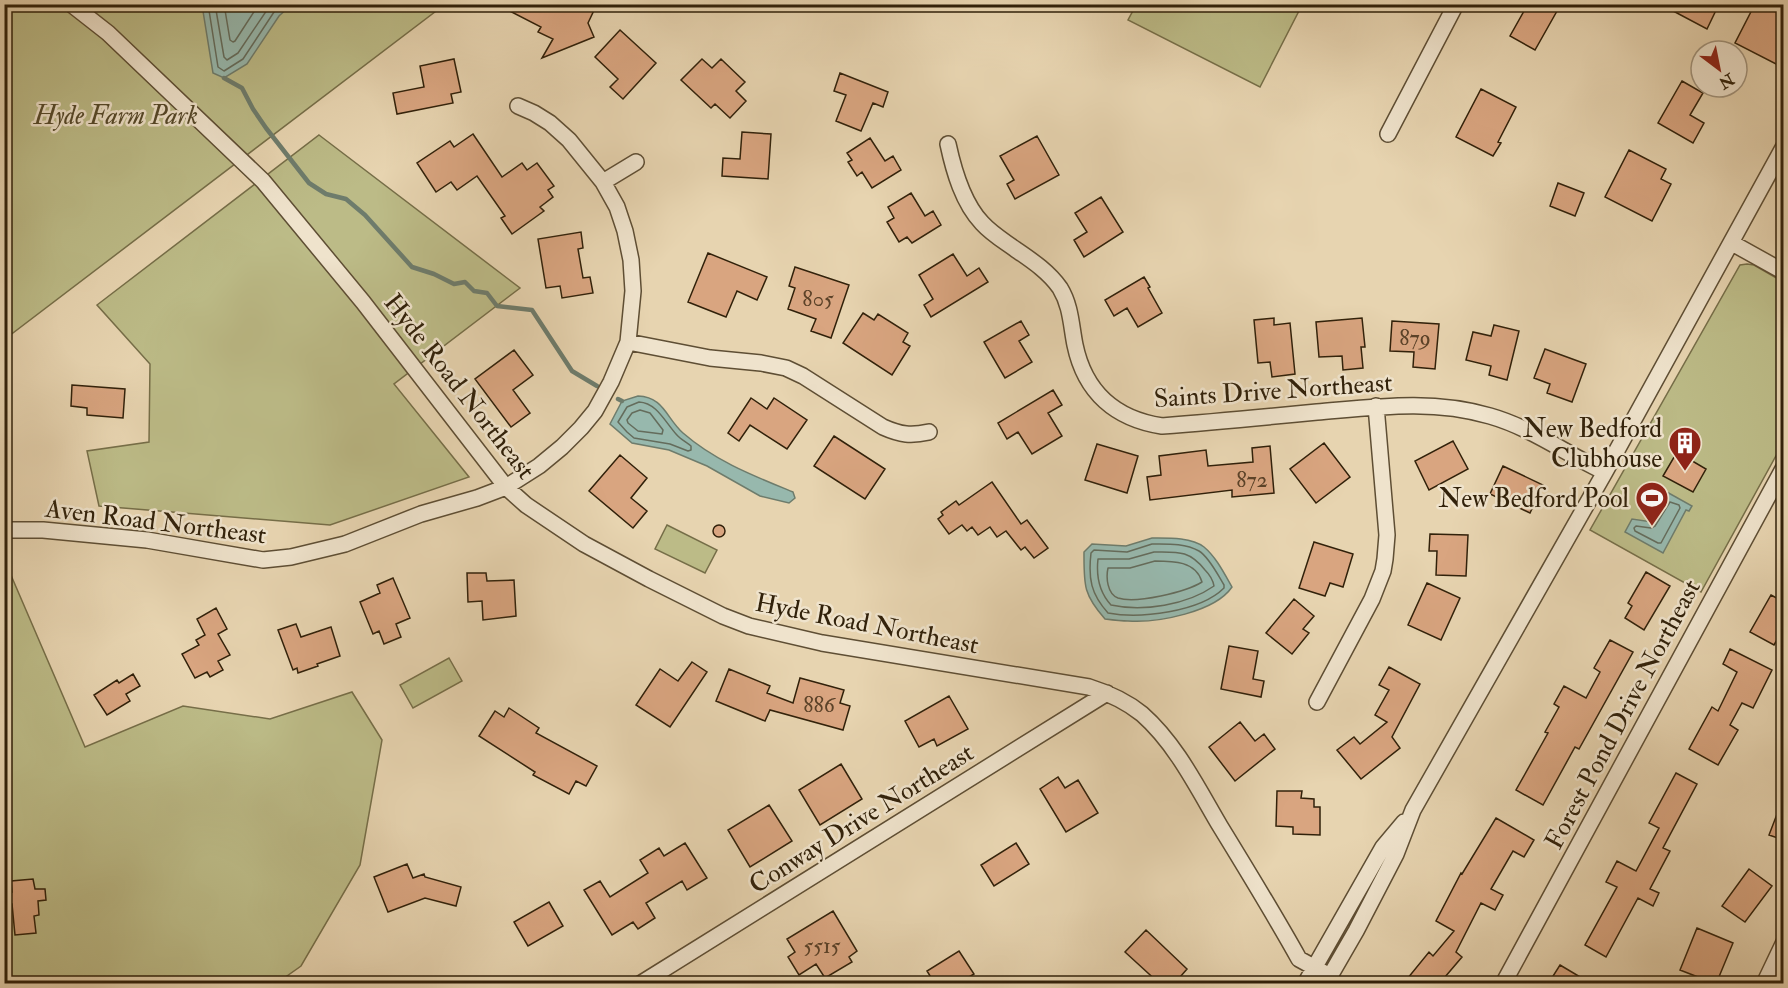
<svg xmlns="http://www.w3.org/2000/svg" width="1788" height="988" viewBox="0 0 1788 988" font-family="'IM FELL Double Pica',serif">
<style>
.green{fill:#bcbb87;stroke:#766e48;stroke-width:1.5}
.water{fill:#97b8ad;stroke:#6e7c6c;stroke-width:1.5}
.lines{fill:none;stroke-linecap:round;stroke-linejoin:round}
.shore{stroke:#646c5c;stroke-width:1.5}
.stream{stroke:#6e7c6c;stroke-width:4.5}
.building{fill:#d9a580;stroke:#31210a;stroke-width:1.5}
.minor-casing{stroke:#5e4e34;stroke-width:18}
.minor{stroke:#efe3cc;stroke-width:15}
.labels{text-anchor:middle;stroke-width:5;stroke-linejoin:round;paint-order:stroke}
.number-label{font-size:22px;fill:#5b4228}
.park-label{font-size:26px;font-style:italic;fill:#544829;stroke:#efe3cc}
.street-label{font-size:26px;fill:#31210a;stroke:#efe3cc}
.poi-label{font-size:26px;fill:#31210a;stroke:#efe3cc;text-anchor:end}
</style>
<rect width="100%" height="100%" fill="#e7d4b0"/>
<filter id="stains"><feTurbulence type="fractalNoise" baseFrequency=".00333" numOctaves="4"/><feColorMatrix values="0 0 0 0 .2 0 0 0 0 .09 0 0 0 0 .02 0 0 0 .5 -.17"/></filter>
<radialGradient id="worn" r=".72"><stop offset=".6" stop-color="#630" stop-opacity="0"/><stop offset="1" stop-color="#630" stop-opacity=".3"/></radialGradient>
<!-- green -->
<path class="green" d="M5 4 444 5 5 339Z
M1136 5V4L1302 5 1260 87 1128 20Z
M319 135 520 288 394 384 469 477 330 525 99 506 87 451 149 442 150 364 97 305Z
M1747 264 1754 265 1783 282V443L1701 592 1590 530 1740 265Z
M667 525 717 550 705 573 655 549Z
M4 559 85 747 183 706 270 719 352 692 382 740 360 865 301 966 277 983H5Z
M449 658 462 681 413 708 400 685Z"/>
<!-- water -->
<path class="water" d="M202 5V4L291 5 279 16 247 64 224 78 213 73Z
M638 396C664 397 666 418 683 433 715 461 754 476 793 492L795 498 789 503 760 496 707 466 669 450 632 443 610 424 622 401Z
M1665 491 1692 506 1689 511 1686 510 1663 553 1625 532 1632 519 1652 522 1665 498 1662 496Z
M1152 538C1167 538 1191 537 1204 547 1216 557 1224 573 1232 587 1215 612 1158 623 1128 621 1121 621 1113 620 1105 619 1083 594 1084 585 1084 552L1092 544 1126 546Z"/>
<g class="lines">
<!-- shore -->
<path class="shore" d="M208 4 218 67 224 71 243 59 274 12 282 4
M215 4 224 57 227 60 238 53 271 4
M224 4 230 40 233 42 235 41 259 4
M639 402C657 403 665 422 676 434 680 439 686 442 691 446V450L688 451 670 444 634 438 627 432 618 422 627 407Z
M640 410 650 413 663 430 662 434 638 431 628 423 627 420 632 413Z
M1670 502 1679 505 1680 508 1661 543H1658L1635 531 1634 528 1636 526 1651 528 1655 526Z
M1152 544C1167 544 1185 543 1199 551 1209 557 1218 575 1224 585V588C1200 612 1140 619 1108 613 1091 594 1088 579 1091 553L1094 550 1127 552Z
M1154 552C1178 552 1189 550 1205 570 1210 575 1213 580 1214 586 1187 605 1143 612 1111 605 1099 592 1096 577 1098 559H1129Z
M1155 561C1173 561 1196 561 1202 582 1186 592 1136 604 1118 598 1107 594 1106 577 1108 568H1130Z"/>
<!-- stream -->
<path class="stream" d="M224 78 242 88 253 109 266 128 309 183 326 194 346 199 365 215 412 267 434 274 454 284 465 282 474 291 487 293 497 306 532 310 572 371 597 386
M618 399 622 401"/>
</g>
<!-- building -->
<path class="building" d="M496 4H597L588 23 594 37 542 58 553 39 538 32 541 27Z
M1528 4H1546L1557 11 1535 50 1510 36Z
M1660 4H1719L1707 29Z
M1755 4H1760L1784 16V54L1778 65 1735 43Z
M620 30 656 63 623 99 610 87 618 79 595 57Z
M454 59 461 92 451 94 453 103 397 114 393 93 424 87 420 66Z
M702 59 712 68 721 59 745 82 736 91 746 101 730 118 715 104 711 108 681 80Z
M840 73 888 92 883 107 873 103 861 131 836 121 846 95 834 91Z
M1682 81 1703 93 1690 115 1704 123 1693 143 1658 123Z
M1481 89 1516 107 1498 142 1501 143 1493 156 1456 137Z
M742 132 771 134 768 179 722 176 723 158 740 159Z
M473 134 502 177 522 163 527 170 537 163 554 186 548 190 553 197 540 207 544 211 512 234 501 218 505 216 477 176 457 190 451 182 436 192 417 163 450 141 454 147Z
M1037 136 1059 175 1015 199 1007 184 1014 180 1000 156Z
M870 138 885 161 893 156 901 170 872 188 862 172 857 176 848 162 852 160 847 153Z
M1629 150 1666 169 1661 179 1671 184 1652 221 1605 197Z
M1558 183 1584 193 1575 216 1550 206Z
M911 193 925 216 933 211 941 225 912 243 907 237 899 242 887 222 894 218 888 207Z
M1101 197 1123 232 1084 257 1074 240 1087 232 1075 213Z
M581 232 583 248 578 249 583 278 590 277 593 293 562 298 560 286 546 288 538 239Z
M708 253 767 277 757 300 737 291 726 317 688 302Z
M953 254 967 276 979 268 988 282 931 317 924 305 933 299 919 275Z
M795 267 849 285 831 338 811 331 816 319 788 309 795 288 789 286Z
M1144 277 1150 287 1148 288 1162 313 1138 327 1127 308 1114 316 1105 300Z
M863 313 874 320 878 314 908 333 903 342 910 346 892 375 843 343Z
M1274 318V325L1290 323 1295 374 1272 377 1270 362 1258 363 1254 320Z
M1362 318 1365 347H1361L1363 368 1343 370 1342 356 1319 357 1316 322Z
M1021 321 1029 335 1019 341 1032 362 1005 378 984 342Z
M1392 321 1439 324 1435 369 1413 367 1414 352 1390 351Z
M1494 325 1519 331 1507 380 1489 375 1491 366 1466 360 1473 332 1491 336Z
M1545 349 1586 364 1572 402 1547 393 1550 384 1534 378Z
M514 350 533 375 513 390 530 413 511 427 475 379Z
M72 385 125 389 123 418 87 415V408L71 406Z
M1053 390 1062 405 1048 413 1062 436 1032 454 1018 432 1007 439 998 423Z
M751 398 767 409 774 398 807 420 787 449 750 425 739 441 728 433Z
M834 436 885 469 865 499 814 466Z
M1453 441 1468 469 1429 490 1415 461Z
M1324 443 1350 477 1316 503 1290 469Z
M1097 444 1138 456 1127 493 1085 480Z
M1270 446 1274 493 1232 497V490L1150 500 1147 477 1161 475 1159 456 1206 450 1208 466 1253 462 1252 448Z
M1677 452 1706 469 1693 492 1663 476Z
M620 455 647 478 631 498 647 511 633 528 589 491Z
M1503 466 1543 485 1530 513 1490 494Z
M992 482 1021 524 1027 520 1048 548 1034 558 1025 547 1021 550 1006 531 997 537 990 527 978 535 972 527 967 531 962 525 949 534 938 519 943 515 941 512 956 501 959 505Z
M713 531a6 6 0 1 1 12 0a6 6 0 1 1-12 0Z
M1430 534 1468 535 1466 576 1436 575 1437 551H1429Z
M1314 542 1353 554 1343 587 1330 583 1325 596 1299 588Z
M1646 572 1670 586 1644 630 1625 618 1632 606 1628 603Z
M467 573H486L487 581 514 580 516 616 483 620 482 601 468 602Z
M393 578 410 618 396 624 401 637 384 644 379 631 373 634 360 602 380 593 377 585Z
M1427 583 1460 598 1441 640 1408 625Z
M1771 595 1784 602V628L1774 645 1750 632Z
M1294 599 1314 616 1303 629 1309 633 1292 654 1266 633Z
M216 608 227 629 218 634 230 655 218 661 223 670 210 677 207 672 195 678 182 654 199 645 196 640 205 635 197 619Z
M296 624 301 637 331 627 340 656 317 664 318 666 298 673 297 668 293 670 278 630Z
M1610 640 1633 652 1579 749 1575 747 1543 805 1516 790 1548 733 1545 732 1559 707 1554 704 1564 686 1586 698 1600 672 1594 668Z
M1229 646 1258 651 1253 679 1264 681 1261 697 1221 689Z
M1730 649 1772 670 1753 708 1742 703 1730 725 1738 730 1718 765 1689 749 1712 707 1718 711 1737 672 1723 664Z
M692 662 707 672 670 727 636 705 660 669 678 681Z
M1389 667 1420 684 1392 737 1400 748 1361 779 1337 750 1354 737 1360 744 1387 722 1375 715 1389 690 1379 685Z
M729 669 770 686 767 693 793 703 800 678 844 690 840 703 850 706 843 730 770 710 765 721 716 701Z
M133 674 140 686 126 694 130 701 107 715 94 695 117 680 119 683Z
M949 696 968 729 937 746 934 739 919 747 905 721Z
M509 708 539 728 536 733 597 766 586 786 576 781 569 794 533 775 535 772 479 736 495 711 504 717Z
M1240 722 1255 741 1264 734 1275 749 1235 781 1209 747Z
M841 764 862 799 820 825 799 790Z
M1676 773 1697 784 1663 848 1670 851 1650 889 1659 893 1653 906 1638 898 1606 957 1585 945 1617 887 1606 882 1617 861 1636 871 1659 828 1649 823Z
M1058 777 1065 788 1078 780 1098 813 1066 832 1040 789Z
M1277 791H1302L1301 798 1314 799V807H1320V835L1293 834V827L1276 826Z
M1782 801H1784V840L1769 835Z
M769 805 792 841 750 867 728 830Z
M1496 818 1534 840 1524 857 1513 851 1491 889 1503 895 1495 910 1481 903 1456 952 1462 957 1439 984H1403L1429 952 1433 956 1454 931 1436 921 1461 873 1462 874Z
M685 843 707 878 687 890 682 881 646 903 655 918 638 929 633 922 612 935 584 890 600 881 610 897 648 873 640 860 659 848 664 856Z
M1016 843 1029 864 994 886 981 865Z
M407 864 413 878 424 874 425 877 461 887 456 906 425 898 388 912 374 877Z
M1749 869 1772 886 1745 922 1722 906Z
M33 879 35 889H45L46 900 38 901 39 915 34 916 36 933 15 935 12 904 4 905V893L12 892 11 881Z
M549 902 563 926 528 946 514 922Z
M833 911 857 951 849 957 852 962 825 978 816 964 799 975 788 957 795 952 787 939Z
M1697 928 1733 943 1716 984 1680 970Z
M1146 930 1187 969 1174 984H1160L1125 952Z
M959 951 974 974 964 980 966 984H935L927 971Z
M1560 965 1592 984H1548Z"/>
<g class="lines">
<!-- minor casing -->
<g class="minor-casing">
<path id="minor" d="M71 4 108 33 263 181 363 302 506 487 526 505 584 544 649 579 723 616 749 626 822 643 1089 687C1108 693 1126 701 1142 714 1176 744 1197 787 1220 826 1247 870 1274 914 1299 959L1330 976
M1388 134 1456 4
M948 144C954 172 963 203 982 223 992 234 1004 241 1015 249 1031 260 1048 271 1060 288 1071 306 1071 325 1075 345 1085 393 1116 419 1162 426 1214 422 1266 417 1317 412 1376 407 1433 399 1490 416 1532 428 1566 454 1605 472
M603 182 636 162
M1732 243 1784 272
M628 342 710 358 761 363 786 368 803 376 883 427C901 435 911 436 929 432
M4 530H43L147 540 263 560 291 557 345 544 421 514 477 498 506 487 539 466 562 447 581 428 595 411 611 382 628 342 633 291 631 260 625 231 617 207 603 182 569 140 550 123 534 113 518 106
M1317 702 1372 599 1383 571 1385 559 1387 535 1376 406
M1326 983 1356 931 1396 854 1413 810 1605 472 1784 146
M640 984 1107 693
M1305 984 1383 847 1404 822
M1503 984 1784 467
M1764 984 1784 942"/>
</g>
<!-- minor -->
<use href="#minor" class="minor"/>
</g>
<!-- icons -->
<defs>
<g id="building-pin" transform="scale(1.725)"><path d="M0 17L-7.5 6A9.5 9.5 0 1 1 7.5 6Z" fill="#8f2418" stroke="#efe3cc"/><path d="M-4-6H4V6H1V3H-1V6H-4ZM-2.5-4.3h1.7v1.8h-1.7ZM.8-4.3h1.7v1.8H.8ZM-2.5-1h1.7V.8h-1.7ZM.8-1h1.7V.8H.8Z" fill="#fff"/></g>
<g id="stadium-pin" transform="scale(1.725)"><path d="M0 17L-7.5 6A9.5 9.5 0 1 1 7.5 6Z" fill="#8f2418" stroke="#efe3cc"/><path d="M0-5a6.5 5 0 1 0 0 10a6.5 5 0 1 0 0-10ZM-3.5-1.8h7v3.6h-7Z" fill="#fff"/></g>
</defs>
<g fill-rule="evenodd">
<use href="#building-pin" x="1685" y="443"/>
<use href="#stadium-pin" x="1652" y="498"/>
</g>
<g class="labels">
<!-- number labels -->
<g class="number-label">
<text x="818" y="306">805</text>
<text x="1415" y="345">879</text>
<text x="1252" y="487">872</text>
<text x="819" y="712">886</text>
<text x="822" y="953">5515</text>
</g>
<!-- park labels -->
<g class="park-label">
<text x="116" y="124">Hyde Farm Park</text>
</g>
<!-- street labels -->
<g class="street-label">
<text transform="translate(460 386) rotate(52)" y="9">Hyde Road Northeast</text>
<text transform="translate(1273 390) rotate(-4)" y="9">Saints Drive Northeast</text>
<text transform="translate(156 521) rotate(7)" y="9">Aven Road Northeast</text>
<text transform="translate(867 623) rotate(11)" y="9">Hyde Road Northeast</text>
<text transform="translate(1622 714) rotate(-62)" y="9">Forest Pond Drive Northeast</text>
<text transform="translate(861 818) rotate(-32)" y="9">Conway Drive Northeast</text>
</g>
<!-- poi labels -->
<g class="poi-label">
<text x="1662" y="437">New Bedford<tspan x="1662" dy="30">Clubhouse</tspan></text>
<text x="1629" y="507">New Bedford Pool</text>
</g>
</g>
<!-- margin -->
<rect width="1788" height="988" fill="none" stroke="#e7d4b0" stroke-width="24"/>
<rect x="6" y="6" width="1776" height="976" fill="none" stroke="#31210a" stroke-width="3"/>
<rect x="12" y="12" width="1764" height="964" fill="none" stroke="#31210a" stroke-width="1.5"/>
<!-- north arrow -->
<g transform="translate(1719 69) rotate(148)"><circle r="28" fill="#efe3cc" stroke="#a3957e" stroke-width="1.5"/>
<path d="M0-4.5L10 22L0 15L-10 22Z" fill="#8f2418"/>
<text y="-9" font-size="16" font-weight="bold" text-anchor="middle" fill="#31210a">N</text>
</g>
<rect width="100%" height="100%" filter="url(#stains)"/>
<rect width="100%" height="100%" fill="url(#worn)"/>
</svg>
